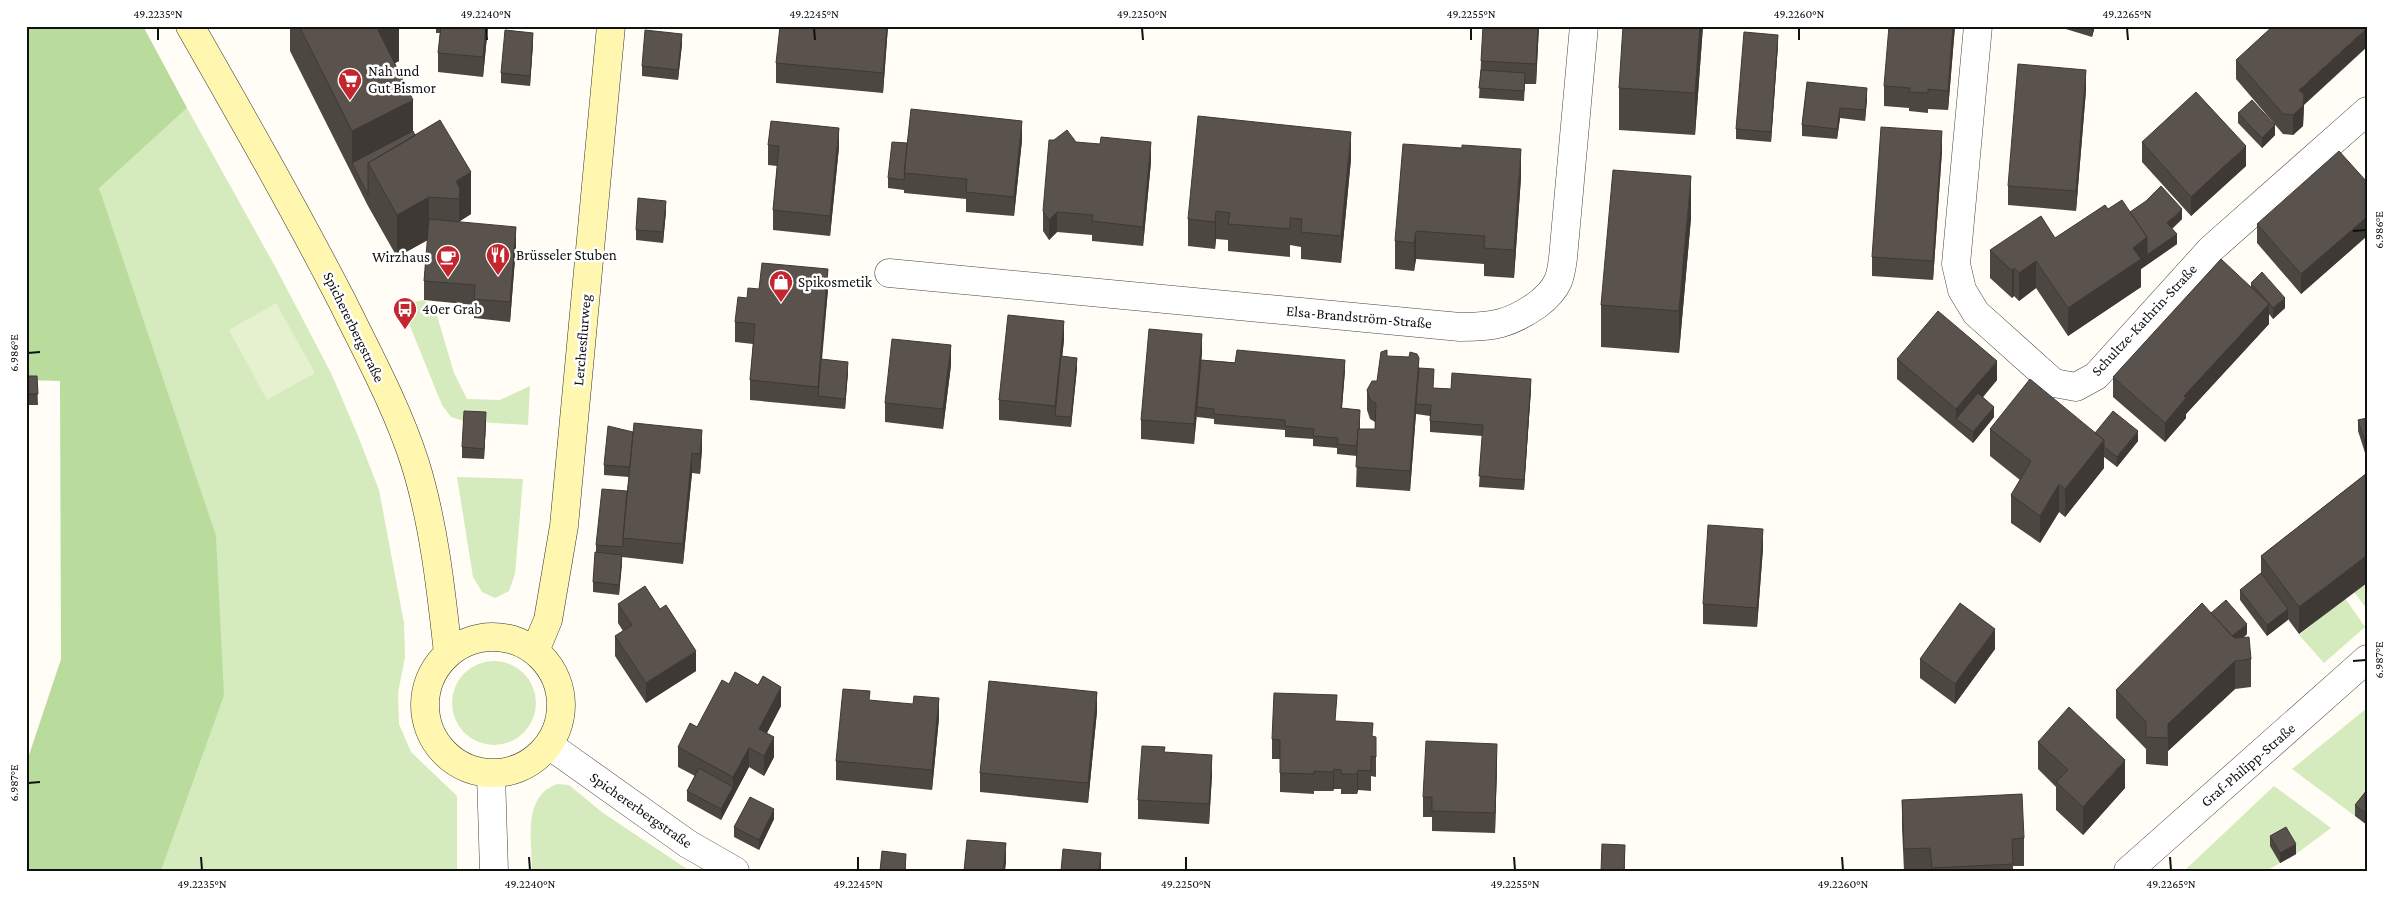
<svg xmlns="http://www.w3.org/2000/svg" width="2393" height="897" viewBox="0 0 2393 897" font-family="'Crimson Pro',serif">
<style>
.green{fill:#d5ebbd}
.forest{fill:#b9dc9c}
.pitch{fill:#e6f2cf}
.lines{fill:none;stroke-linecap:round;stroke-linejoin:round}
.street-casing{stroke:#444;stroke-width:29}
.secondary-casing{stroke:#333;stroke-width:29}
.street{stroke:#fff;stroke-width:28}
.secondary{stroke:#fff6b0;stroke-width:28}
.wall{fill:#4d4742}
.shaded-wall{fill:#3f3936}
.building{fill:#5a524d;stroke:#3f3936}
.ticks{fill:none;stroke:#111;stroke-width:2}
.labels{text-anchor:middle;stroke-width:5;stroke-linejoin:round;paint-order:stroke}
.poi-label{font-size:15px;fill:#111;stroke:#fff;text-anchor:start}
.street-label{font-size:15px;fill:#111;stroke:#fff}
.neatline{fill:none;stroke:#111;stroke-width:2}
.ticks-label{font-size:12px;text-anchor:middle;fill:#111}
</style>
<rect width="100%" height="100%" fill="#fffdf5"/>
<!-- green -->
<path class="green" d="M187 108 277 270 332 375 358 436 379 490 404 623 405 657 398 693 399 724 411 752 457 796V871H161L224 696 99 187Z
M424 300 436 312 454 373 467 399 500 400 530 386 528 425 464 421 451 417 442 405 401 304Z
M457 477 523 479 515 574 509 591 495 598 482 592 473 577Z
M2367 582V609L2353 591Z
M2345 598 2365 627 2324 663 2299 635Z
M452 703a42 42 0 1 1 84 0a42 42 0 1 1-84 0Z
M2367 708V801L2355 816 2292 769Z
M557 784 569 785 603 813 690 871H532C532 840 522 797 557 784Z
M2274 786 2331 828 2296 854 2266 871H2184Z"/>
<!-- forest -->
<path class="forest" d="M26 26H143L187 108 99 188 216 536 224 696 161 871H26V764L61 659 60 381 26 380Z"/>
<!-- pitch -->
<path class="pitch" d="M276 303 315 373 267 400 229 330Z"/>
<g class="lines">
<!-- street casing -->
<g class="street-casing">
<path id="street" d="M1978 26 1956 264 1962 290 1976 313 2054 383 2076 387 2096 376 2211 249 2367 111
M889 273 1460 327C1493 327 1510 324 1537 305 1545 299 1554 290 1558 281 1561 274 1562 266 1563 258L1584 26
M549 745 688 844 735 871
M491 774 494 871
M2128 871 2367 659"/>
</g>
<!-- secondary casing -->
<g class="secondary-casing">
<path id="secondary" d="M190 26C242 117 294 208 342 301 368 354 397 407 415 463 434 524 441 590 448 653
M425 705a68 68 0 1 1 136 0a68 68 0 1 1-136 0Z
M535 651 548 620 564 526 611 26"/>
</g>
<!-- street -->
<use href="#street" class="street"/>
<!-- secondary -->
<use href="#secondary" class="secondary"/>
</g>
<!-- wall -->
<path class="wall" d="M290 26H399V61L395 63 413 131 471 214 460 221V222L516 246 510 322 474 318V305L424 300V281L428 240 397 257 368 206 290 51Z
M436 26H488L483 77 438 72V53L440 33H436Z
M888 26 883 93 776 83V63Z
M1539 26 1536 84H1525L1524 101 1479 98 1481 61Z
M1703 26 1695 135 1619 130V88Z
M1955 26 1948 110 1928 109V113L1909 111V108L1884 106V86Z
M2056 26H2095L2092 37Z
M533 43 530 86 501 83V73Z
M682 44 678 80 642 76V66Z
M1778 45 1771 142 1736 139V129Z
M2236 60 2304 105 2303 126 2293 135 2283 134 2236 79Z
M1807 82 1867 99 1865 121 1840 118 1837 139 1802 136V125Z
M2086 90 2076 211 2008 205V186Z
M2238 113 2275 135 2262 148 2238 123Z
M1022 140 1014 216 966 212V199L904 193V190L888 188V178L907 143Z
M1076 142 1151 162 1143 246 1092 241V235L1057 232 1049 240 1043 231V211Z
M2142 142 2246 166 2191 216 2142 162Z
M768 145 839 147 830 236 773 230V210L777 166 768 165Z
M1942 151 1933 280 1872 276V257Z
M1351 159 1341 263 1301 259V247L1290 245V257L1228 251V240L1216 239 1215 249 1188 246V219Z
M1521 177 1514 278 1484 276V264L1416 259 1414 271 1395 269V241Z
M2367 182V236L2301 294 2257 243V224Z
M2108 209 2182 219 2172 229 2177 244 2141 269V287L2068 336 2036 288 2019 301 2014 296 2012 298 1990 278V250L2055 238Z
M666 211 663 243 636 240V230Z
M1691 218 1679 353 1601 347V305Z
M2251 283 2285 308 2273 319 2269 314V324L2186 414V418L2165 442 2113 397V377L2251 287Z
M759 289H828L822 360 848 372 845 409 750 400V380L753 344 735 342V322L747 298Z
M1064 340 1062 356 1077 368 1071 427 999 420V400Z
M1202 353 1201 360 1345 370 1342 408 1360 421V429H1375V422L1370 419 1367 410V390L1377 381 1387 356 1419 368 1433 388 1451 389H1531L1524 490 1479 487 1482 436 1430 432V416L1416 414V413L1410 491 1356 487 1357 456 1337 454V448L1313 446V439L1285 437V430L1214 424V419L1197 417V414L1194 444 1141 439V420Z
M1897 359 1997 380 1983 397 1994 417 1973 443 1897 379Z
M951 365 943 429 885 422V403Z
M26 376H37L38 405H26Z
M2367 418V459L2358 431V420Z
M486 422 484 459 462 458V447Z
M1990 429 2095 433 2138 441 2117 467 2104 457V468L2065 517 2059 512 2040 543 2011 523V495L2020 480 1990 456Z
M702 449 700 474 692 473 683 564 622 557 619 595 593 592V582L596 552V545L627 491 629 477 604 475V465Z
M2367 473 2299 634 2288 619 2267 636 2240 600V590L2261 573V556Z
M1763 548 1757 627 1703 624V604Z
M618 604 696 671 646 703 615 656V636L623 631 618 623Z
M2211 613 2247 634 2243 638 2251 659V687L2235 689 2168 751V766L2146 764V749L2116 718V690Z
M1995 649 1955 704 1920 678V659Z
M729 684 781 706 767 733 774 757 764 776 749 767 721 820 687 801V791L695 776 678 767V747L697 727Z
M870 700 939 718 932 790 836 780V761Z
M1097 711 1088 803 980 792V773Z
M1336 721 1373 737H1376V777L1371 776V791L1358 790 1357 794H1341V789H1334L1333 791H1314V794L1280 792V759H1272V739Z
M2038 742 2125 788 2083 835 2056 810V787L2038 769Z
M1165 752 1212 775 1209 824 1138 819V800Z
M1497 764 1495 833 1432 831V817H1423V797Z
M2367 790V825L2355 816V805Z
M1902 800 2024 838V866H2013V871H1904L1902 827Z
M774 819 759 850 734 837V827Z
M2270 836 2296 854 2280 863 2270 846Z"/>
<!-- shaded-wall -->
<path class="shaded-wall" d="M384 26H399V61L378 72V30Z
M486 26H488L483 77V57Z
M887 26H888L883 93V73Z
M1538 26H1539L1536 84V64Z
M1700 26H1703L1695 135V93Z
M1953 26H1955L1948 110V91Z
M2092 26H2095L2092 37Z
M2367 28V47L2304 105 2303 126 2293 135V115L2299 90Z
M533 33V43L530 86V76Z
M682 34V44L678 80V70Z
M1778 35V45L1771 142V132Z
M2086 70V90L2076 211V191Z
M1867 88V99L1865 121V110Z
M413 100V142L352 163V131Z
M1840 108V118L1837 139V129Z
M1022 121V140L1014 216V197Z
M2275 125V135L2262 148V138Z
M839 128V147L830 236V216Z
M1942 131V151L1933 280V261Z
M1351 132V159L1341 263V236Z
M1151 142V162L1143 246V227Z
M2246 146V166L2191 216V197Z
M1521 149V177L1514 278V250Z
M471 172V214L460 221 459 242V199L456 181Z
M1691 176V218L1679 353V311Z
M429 197V239L397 257V215Z
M666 201V211L663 243V232Z
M2182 209V219L2167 233V223Z
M1216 211V239L1215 249V222Z
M1057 212V232L1049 240V220Z
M2367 217V236L2301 294V274Z
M516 227V246L510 322V302Z
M1416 231V259L1414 271V243Z
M2177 234V244L2141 269V287L2068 336V308L2133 248 2147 237Z
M2036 261V288L2019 301V273Z
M2014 268V296L2012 298V271Z
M828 269V289L818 396V387Z
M2285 298V308L2273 319V308Z
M2269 304V324L2186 414V418L2165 442V423L2184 396Z
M1064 321V340L1056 416H1055V426V406Z
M1202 334V353L1194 444V424Z
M951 345V365L943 429V409Z
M1077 358V368L1071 427V417Z
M1419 358V378L1416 404V413L1410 491V471Z
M1345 360V370L1341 419V408Z
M1997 361V380L1961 423 1956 419V409Z
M848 362V372L845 409V399Z
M1531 379V389L1524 490V480Z
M1994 407V417L1973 443V432Z
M486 412V422L484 459V449Z
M702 430V449L700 474V454Z
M2138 431V441L2117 467V457Z
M2104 440V468L2065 517V489Z
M692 453V473L683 564V544Z
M2059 484V512L2040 543V516Z
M1763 529V548L1757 627V608Z
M622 555V565L619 595V585Z
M2367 555V583L2299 634V607Z
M2288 609V620L2267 636V625Z
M2247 624V634L2230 648V638Z
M1995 629V649L1955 704V684Z
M696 651V671L646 703V683Z
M2235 661V689L2168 751V724Z
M781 687V706L759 748V729Z
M1097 692V711L1088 803V783Z
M939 698V718L932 790V770Z
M774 737V757L764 776V756Z
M1497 744V764L1495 833V813Z
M749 748V767L733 797V777Z
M1212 755V775L1209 824V804Z
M2125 760V788L2083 835V807Z
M1334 769V789L1333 791V772Z
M1358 770V790L1357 794V774Z
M733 787V797L721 820V809Z
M774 809V819L759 850V840Z
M1006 843V863L1005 871H1003Z
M2296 844V854L2280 863V853Z
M1625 845V871H1624Z
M1101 853V871H1099Z
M906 854V871H905Z"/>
<!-- building -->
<path class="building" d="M299 26H384L378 30 413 100 352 131Z
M441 26H486L483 57 438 53Z
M780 26H887L883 73 776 63Z
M1483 26H1538L1536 64 1481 61Z
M1623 26H1700L1695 93 1619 88Z
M1889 26H1953L1948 91 1928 89V93L1909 92 1910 88 1884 86Z
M2273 26H2367V28L2299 90 2304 95 2303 106 2293 115 2283 114 2236 60Z
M505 30 533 33 530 76 501 73Z
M645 30 682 34 678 70 642 66Z
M1744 32 1778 35 1771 132 1736 129Z
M2018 64 2086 70 2076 191 2008 186Z
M1481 70 1525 73 1524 91 1479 88Z
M1807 82 1867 88 1865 110 1840 108 1837 129 1802 125Z
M2196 92 2246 146 2191 197 2142 142Z
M2252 100 2275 125 2262 138 2238 113Z
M911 109 1022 121 1014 197 966 192 967 179 904 173Z
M1198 116 1351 132 1341 236 1301 232 1302 219 1290 218V229L1228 224 1230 213 1224 212 1216 211 1215 222 1188 219Z
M440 120 471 172 456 181 460 189 459 199 429 197 397 215 368 163Z
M771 121 839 128 830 216 773 210 779 146 768 145Z
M1881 127 1942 131 1933 261 1872 257Z
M1067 130 1076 142 1100 144 1101 137 1151 142 1143 227 1092 221 1093 215 1057 212 1049 220 1043 211 1049 140H1054Z
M413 131 415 136 368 163V195L352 163Z
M892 142 907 143 904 180 888 178Z
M1403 144 1462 148V145L1521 149 1514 250 1484 248 1485 236 1416 231 1414 243 1395 241Z
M2339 151 2367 182V217L2301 274 2257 224Z
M1613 170 1691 176 1679 311 1601 305Z
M2161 186 2182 209 2167 223 2177 234 2147 255V237L2130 212 2146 201Z
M638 198 666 201 663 232 636 230Z
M2122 200 2147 237 2133 248 2141 259 2068 308 2036 261 2019 273 2014 268 2012 271 1990 250 2041 216 2055 238 2105 205 2108 209Z
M429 219 516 227 510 302 474 299 475 285 424 281Z
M2221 259 2269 304 2184 396 2186 398 2165 423 2113 377Z
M762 263 828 269 818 387 750 380 755 324 735 322 738 297 747 298 748 288 759 289Z
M2262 272 2285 298 2273 308 2251 283Z
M1938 311 1997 361 1956 409 1897 359Z
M1008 315 1064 321 1055 406 999 400Z
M1149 329 1202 334 1194 424 1141 420Z
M892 339 951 345 943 409 885 403Z
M1237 350 1345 360 1341 408 1360 410 1359 429H1358L1357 446 1337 444 1338 438 1313 436 1314 429 1285 426V420L1214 414V409L1197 407 1201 360 1235 363Z
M1387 350V356L1409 357 1410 352 1417 354 1419 358 1410 471 1356 467 1358 429H1375L1376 403 1370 400 1367 390 1372 381H1377L1381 352Z
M1061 356 1077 358 1071 417 1055 416Z
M821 359 848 362 845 399 818 396Z
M1419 368 1434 369 1433 388 1451 389 1452 373 1531 379 1524 480 1479 476 1483 425 1430 421 1431 405 1416 404Z
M26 376H37L38 394H26Z
M2030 379 2104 440 2065 489 2059 484 2040 516 2011 495 2031 461 1990 429Z
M1978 393 1994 407 1973 432 1956 419Z
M464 411 486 412 484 449 462 447Z
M2113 411 2138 431 2117 457 2104 447V440L2095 433Z
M2367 418V448L2358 420Z
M634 423 702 430 700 454 692 453 683 544 623 538Z
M608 426 633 432 630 467 604 465Z
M2367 473V555L2299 607 2261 556Z
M602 489 627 491 623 538V547L596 545Z
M1708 525 1763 529 1757 608 1703 604Z
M595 552 622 555 619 585 593 582Z
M2261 573 2288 609 2267 625 2240 590Z
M645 586 660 609 666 605 696 651 646 683 615 636 632 625 618 604Z
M2226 600 2247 624 2232 636 2211 613Z
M1960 603 1995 629 1955 684 1920 659Z
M2202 603 2234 638 2249 637 2251 659 2235 661 2168 724V738L2146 737V722L2116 690Z
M735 672 758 685 763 676 781 687 759 729 774 737 764 756 749 748 733 777 678 747 690 723 697 727 722 680 729 684Z
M989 681 1097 692 1088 783 980 773Z
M843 689 870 691 869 700 890 702 913 704 914 696 939 698 932 770 836 761Z
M1274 693 1337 695 1335 721 1373 723 1372 736 1376 737V757L1371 756V771L1358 770 1357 774H1341V770L1334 769 1333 772 1314 771V774L1280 773V740L1272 739Z
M2069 707 2125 760 2083 807 2056 782 2068 770 2038 742Z
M1426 741 1497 744 1495 813 1432 811V797H1423Z
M1142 746 1165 747 1164 752 1212 755 1209 804 1138 800Z
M699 768 733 787 721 809 687 791Z
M2367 790V814L2355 805Z
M2022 794 2024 838 2012 839 2013 864 1932 868 1930 848 1904 849 1902 800Z
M750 797 774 809 759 840 734 827Z
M2286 827 2296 844 2280 853 2270 836Z
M967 840 1006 843 1003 871H964Z
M1602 844 1625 845 1624 871H1601Z
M1063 849 1101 853 1099 871H1061Z
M882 851 906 854 905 871H880Z"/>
<!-- ticks -->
<path class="ticks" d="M158 28V40M486 28 487 40M814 28 815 40M1142 28 1143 40M1471 28V40M1799 28V40M2127 28 2128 40M2353 231 2366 230M28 353 40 352M2353 661 2366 660M28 783 40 782M201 857 202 870M529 857 530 870M858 857V870M1186 857V870M1514 857 1515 870M1842 857 1843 870M2170 857 2171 870"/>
<!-- icons -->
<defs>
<g id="supermarket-pin" transform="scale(1.25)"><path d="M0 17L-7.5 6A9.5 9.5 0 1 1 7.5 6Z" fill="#c4262e" stroke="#fff"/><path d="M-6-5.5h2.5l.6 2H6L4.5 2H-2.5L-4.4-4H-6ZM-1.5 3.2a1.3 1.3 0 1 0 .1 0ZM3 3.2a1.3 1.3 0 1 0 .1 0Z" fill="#fff"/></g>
<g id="restaurant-pin" transform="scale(1.25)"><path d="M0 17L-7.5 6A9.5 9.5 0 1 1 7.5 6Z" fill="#c4262e" stroke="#fff"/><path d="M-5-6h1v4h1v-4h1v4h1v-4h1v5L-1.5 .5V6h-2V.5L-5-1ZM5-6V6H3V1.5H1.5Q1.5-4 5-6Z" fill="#fff"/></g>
<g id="cafe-pin" transform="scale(1.25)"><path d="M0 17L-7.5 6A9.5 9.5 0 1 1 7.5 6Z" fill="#c4262e" stroke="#fff"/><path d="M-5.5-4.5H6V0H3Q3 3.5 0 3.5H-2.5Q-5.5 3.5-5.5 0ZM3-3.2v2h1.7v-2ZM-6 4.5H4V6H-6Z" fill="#fff"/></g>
<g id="shop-pin" transform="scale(1.25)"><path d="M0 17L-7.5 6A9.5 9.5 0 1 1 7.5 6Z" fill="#c4262e" stroke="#fff"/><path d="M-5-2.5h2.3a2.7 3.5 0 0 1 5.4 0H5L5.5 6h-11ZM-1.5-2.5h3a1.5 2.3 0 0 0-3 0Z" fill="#fff"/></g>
<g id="bus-pin" transform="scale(1.25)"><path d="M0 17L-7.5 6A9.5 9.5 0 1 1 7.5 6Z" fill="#c4262e" stroke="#fff"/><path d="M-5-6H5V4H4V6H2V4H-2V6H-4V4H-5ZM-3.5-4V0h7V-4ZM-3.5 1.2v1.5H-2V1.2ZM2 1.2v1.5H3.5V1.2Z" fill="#fff"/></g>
</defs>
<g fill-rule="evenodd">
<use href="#supermarket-pin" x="350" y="80"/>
<use href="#restaurant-pin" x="498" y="255"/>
<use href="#cafe-pin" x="448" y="257"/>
<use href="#shop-pin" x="781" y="282"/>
<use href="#bus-pin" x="405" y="309"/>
</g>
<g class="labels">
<!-- poi labels -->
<g class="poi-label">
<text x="368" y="76">Nah und<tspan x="368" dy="17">Gut Bismor</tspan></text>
<text x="516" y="260">Brüsseler Stuben</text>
<text x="430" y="262" text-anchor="end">Wirzhaus</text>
<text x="798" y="287">Spikosmetik</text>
<text x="422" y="314">40er Grab</text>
</g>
<!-- street labels -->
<g class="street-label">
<text transform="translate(1359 317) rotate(5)" y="5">Elsa-Brandström-Straße</text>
<text transform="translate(2144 320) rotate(-47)" y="5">Schultze-Kathrin-Straße</text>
<text transform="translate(354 327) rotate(64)" y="5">Spichererbergstraße</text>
<text transform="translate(582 340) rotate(-85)" y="5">Lerchesflurweg</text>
<text transform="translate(2248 765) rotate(-41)" y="5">Graf-Philipp-Straße</text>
<text transform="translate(641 810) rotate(35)" y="5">Spichererbergstraße</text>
</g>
</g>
<!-- border -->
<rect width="2393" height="897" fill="none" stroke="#ffffff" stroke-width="55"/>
<rect x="28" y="28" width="2338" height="842" class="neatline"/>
<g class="ticks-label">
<text x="158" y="18">49.2235°N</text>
<text x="486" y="18">49.2240°N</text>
<text x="814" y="18">49.2245°N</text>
<text x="1142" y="18">49.2250°N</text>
<text x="1471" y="18">49.2255°N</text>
<text x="1799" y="18">49.2260°N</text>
<text x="2127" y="18">49.2265°N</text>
<text transform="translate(2379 230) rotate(-90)" y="4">6.986°E</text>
<text transform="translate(14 353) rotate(-90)" y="4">6.986°E</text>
<text transform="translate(2379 660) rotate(-90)" y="4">6.987°E</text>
<text transform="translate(14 783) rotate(-90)" y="4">6.987°E</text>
<text x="202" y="888">49.2235°N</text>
<text x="530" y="888">49.2240°N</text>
<text x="858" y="888">49.2245°N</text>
<text x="1186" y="888">49.2250°N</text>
<text x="1515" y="888">49.2255°N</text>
<text x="1843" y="888">49.2260°N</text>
<text x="2171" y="888">49.2265°N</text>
</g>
</svg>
